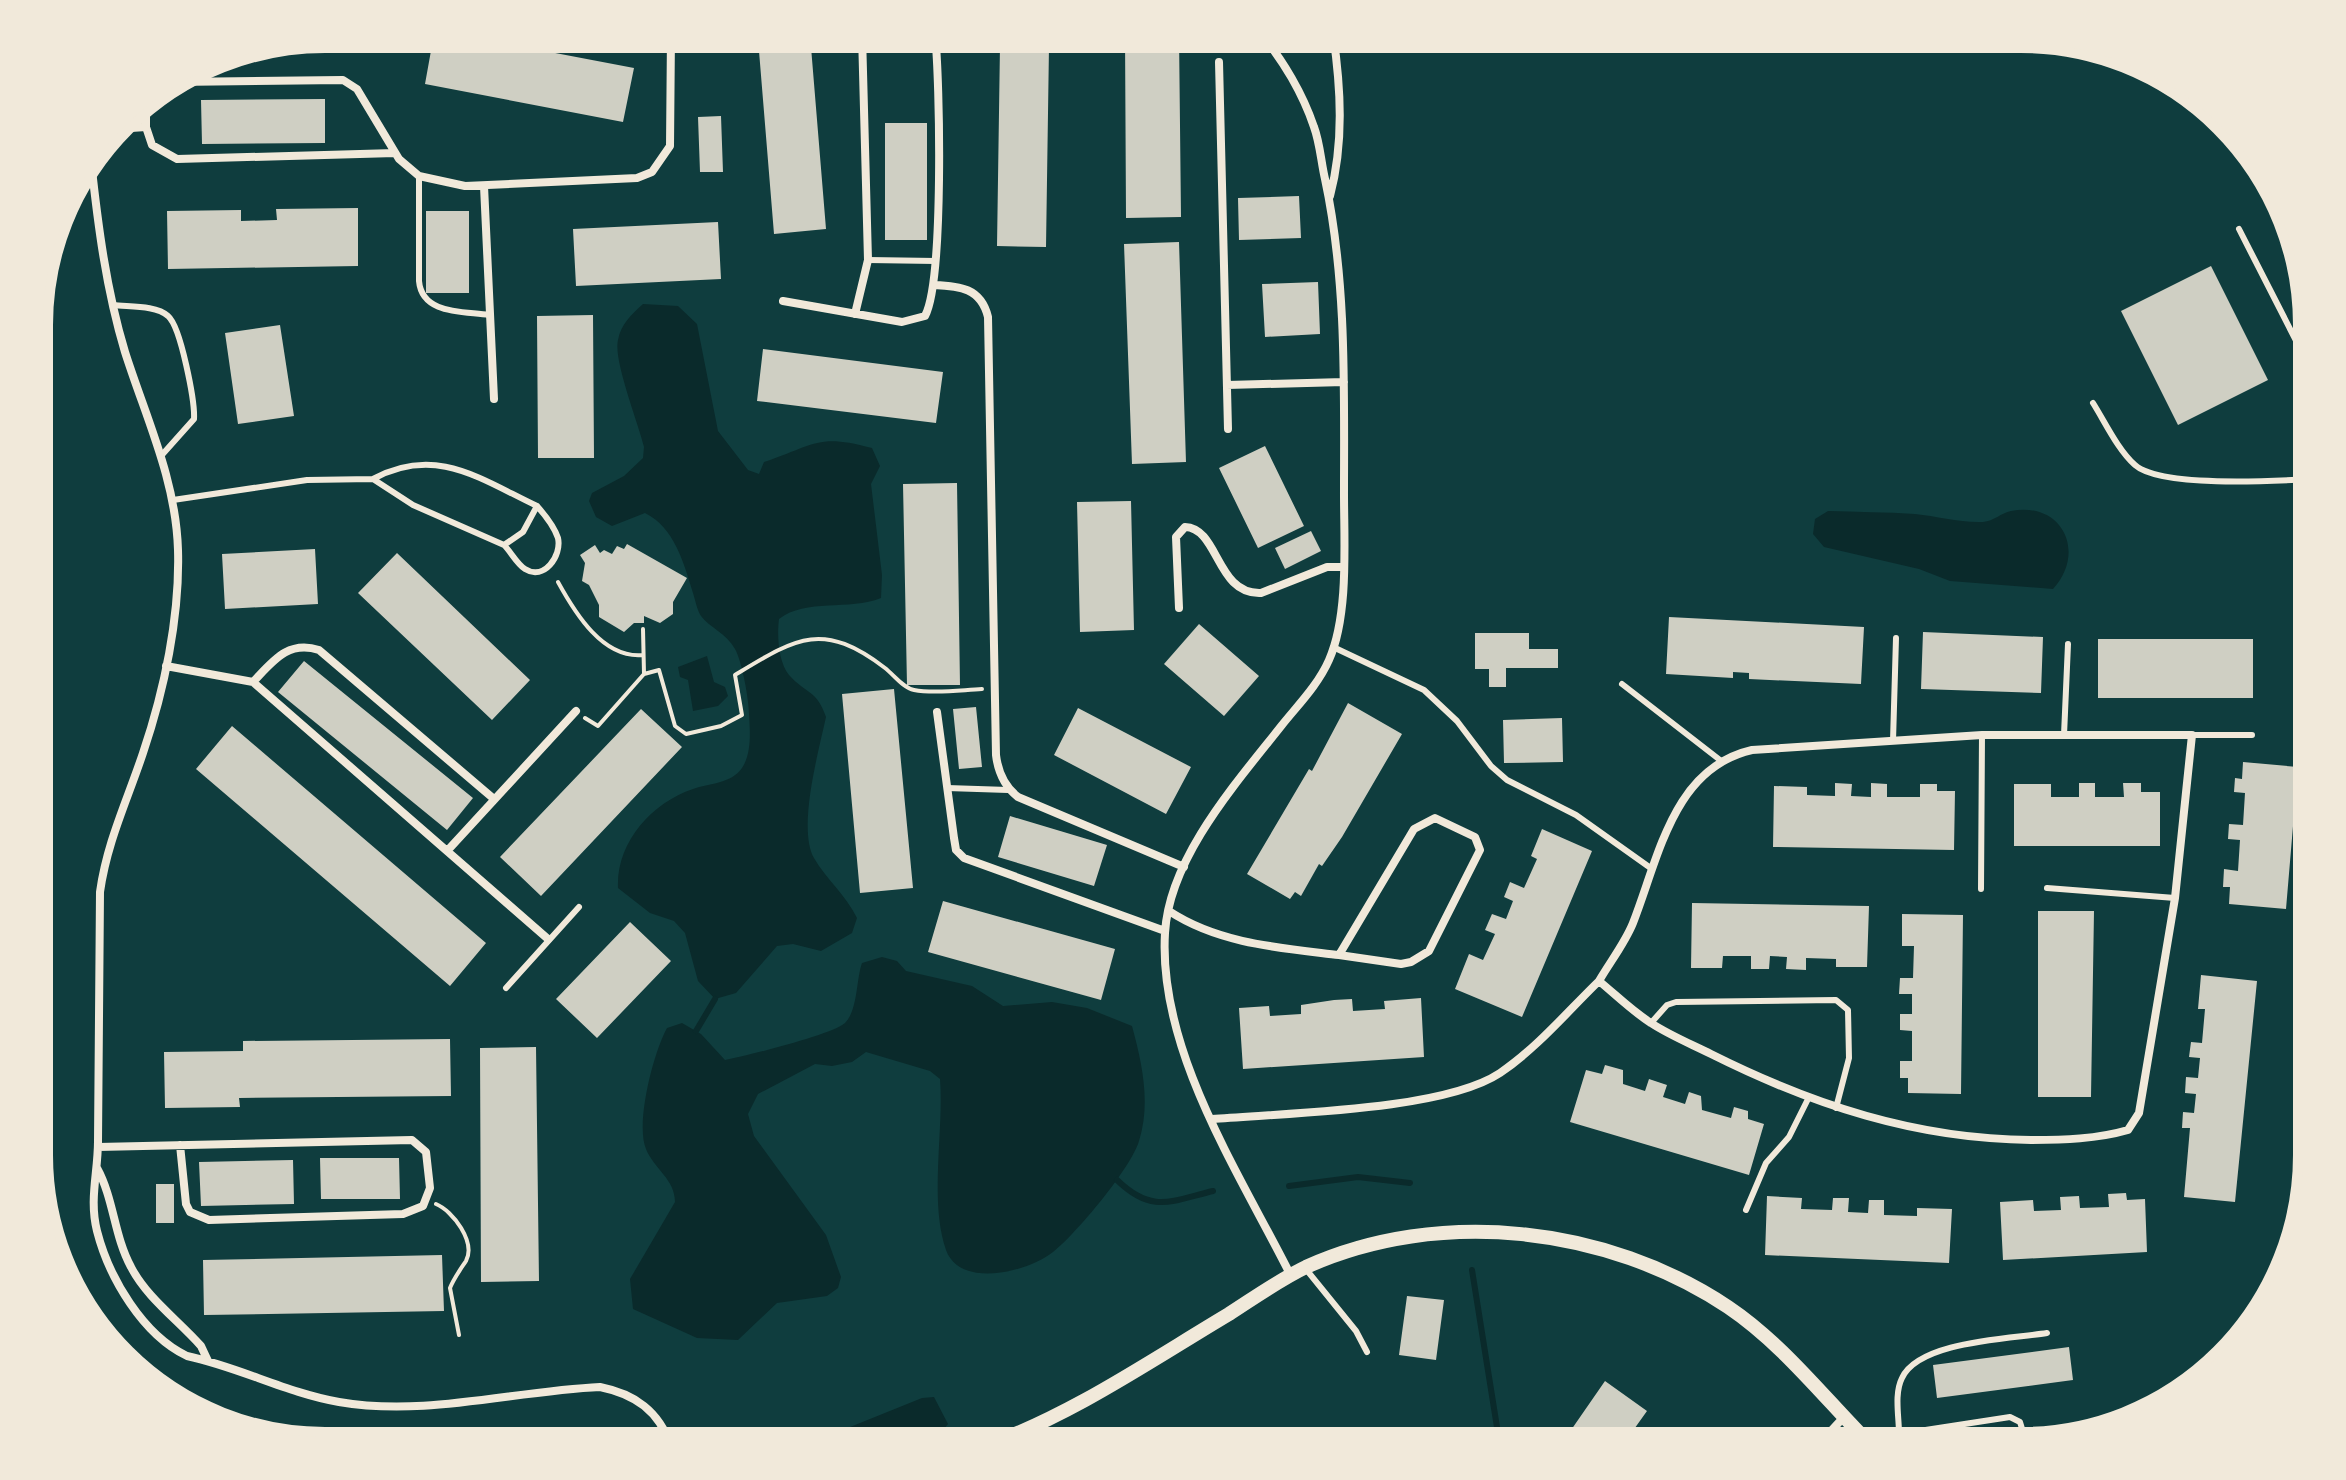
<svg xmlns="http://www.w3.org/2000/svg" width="2346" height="1480" viewBox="0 0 2346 1480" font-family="Raleway,sans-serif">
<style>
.water{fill:#0a2a2b}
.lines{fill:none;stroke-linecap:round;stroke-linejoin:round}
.stream{stroke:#0a2a2b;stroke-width:6}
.building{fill:#cfcfc3}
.path{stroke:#f1e9da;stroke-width:4}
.service{stroke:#f1e9da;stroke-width:6}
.minor{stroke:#f1e9da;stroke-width:8}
.tertiary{stroke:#f1e9da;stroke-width:14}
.rim{fill:none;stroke:#f1e9da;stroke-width:10}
</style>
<rect width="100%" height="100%" fill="#0f3d3e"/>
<!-- water -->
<path class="water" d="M643 304 678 306 697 324 718 431 748 470 759 474 764 462C815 445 817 433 872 448L880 466 871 484 882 575 881 598C849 611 806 598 779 619 777 635 778 661 789 675 806 694 817 690 826 717 819 750 797 828 814 858 826 879 846 895 857 918L852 933 821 951 793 944 777 946 736 993 715 999 698 981 685 933 674 921 650 913 618 888C616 843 651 803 693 789 709 783 731 784 742 768 752 753 750 731 749 714 749 700 742 661 735 649 727 634 709 627 701 616 697 610 695 599 693 593 684 563 674 527 645 513L612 526 596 517 589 501 592 493 624 476 643 458 644 447C638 422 613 360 618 340 621 324 631 315 643 304Z
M1828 511C1857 512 1886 512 1915 514 1937 516 1960 523 1983 522 1994 521 2001 513 2011 511 2062 501 2087 552 2053 589L1950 581 1919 569 1824 547 1813 534 1815 519Z
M707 656 714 682 725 687 728 696 718 706 693 711 688 680 680 677 678 667Z
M882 957 897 961 906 971 972 986 1003 1006 1052 1002 1087 1008 1132 1026C1142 1063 1151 1103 1139 1141 1131 1168 1076 1234 1053 1252 1028 1272 960 1289 946 1250 929 1201 944 1131 940 1079L930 1071 866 1052 852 1062 832 1066 815 1064 758 1094 748 1114 754 1136 826 1235 841 1277 838 1288 827 1296 777 1303 738 1340 697 1338 633 1309 630 1279 675 1202C675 1179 654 1169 646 1149 635 1123 654 1051 667 1028L682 1023 701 1034 725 1060C746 1056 831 1035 845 1023 858 1010 856 980 862 963Z
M934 1397 948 1424 938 1436 886 1446H803L922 1398Z"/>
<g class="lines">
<!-- stream -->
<path class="stream" d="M696 1031 715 999
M1117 1180C1152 1214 1171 1201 1213 1191
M1289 1186 1358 1177 1410 1183
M1472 1270 1500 1446"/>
</g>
<!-- building -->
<path class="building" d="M434 34H455L634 68 623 122 425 84Z
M1125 34H1179L1181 217 1126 218Z
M1000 45 1049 46 1046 247 997 246Z
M811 47 826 229 774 234 759 51Z
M325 99V143L202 144 201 100Z
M721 116 723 172H700L698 117Z
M885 123H927V240H885Z
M1299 196 1301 238 1239 240 1238 198Z
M358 208V266L168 269 167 211 241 210V221L277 220 276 209Z
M426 211H469V293H426Z
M718 222 721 279 576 286 573 229Z
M1179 242 1186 462 1132 464 1124 244Z
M2211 266 2268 380 2178 425 2121 311Z
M1318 282 1320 334 1265 337 1262 284Z
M593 315 594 458H538L537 316Z
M280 325 294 416 238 424 225 333Z
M763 349 943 372 936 423 757 401Z
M1265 446 1304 526 1258 548 1219 468Z
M957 483 960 685H907L903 484Z
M1131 501 1134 630 1080 632 1077 502Z
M1311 531 1321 551 1285 569 1275 548Z
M627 544 687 578 673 602V614L660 623 644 616V623H634L624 632 599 617V605L589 585 582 581 585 563 580 555 595 545 600 553 604 550 612 554 617 546 624 549Z
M315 549 318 604 225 609 222 554Z
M397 553 530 680 492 720 358 593Z
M1669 617 1864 627 1861 684 1749 679V673L1733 672V678L1666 674Z
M1199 624 1259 676 1224 716 1164 664Z
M1923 632 2043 637 2041 693 1921 689Z
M1475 633H1529V649H1558V668H1506V687H1489V669H1475Z
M2098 639H2253V698H2098Z
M304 661 473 798 447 830 278 692Z
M894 689 913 888 860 893 842 694Z
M1348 703 1402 734 1342 837 1322 866 1319 864 1301 896 1295 892 1290 899 1247 874 1309 769 1312 771Z
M976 707 982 767 959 769 953 709Z
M1078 708 1191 767 1166 814 1054 755Z
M641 709 682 747 541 896 500 857Z
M1562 718 1563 762 1504 763 1503 720Z
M232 726 486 943 450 986 196 769Z
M2243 762 2298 767 2286 909 2229 904 2230 887H2223L2224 869 2238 871 2240 840 2228 839 2229 824 2243 825 2245 793 2234 792 2235 778 2242 779Z
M1835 783 1852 784 1851 796 1871 797V783L1887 784V797H1920V784H1937V791H1955L1954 850 1773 847 1774 786 1807 787V795L1835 796Z
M2079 783H2095V797H2124L2123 783H2141V792H2160V846H2014V784H2051V797H2079Z
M1010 816 1107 845 1094 886 998 857Z
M1542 829 1592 851 1522 1017 1455 989 1469 954 1483 960 1495 934 1485 930 1492 914 1506 919 1513 901 1504 897 1510 882 1524 888 1537 859 1531 856Z
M943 901 1115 949 1101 1000 928 952Z
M1692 903 1869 906 1867 967H1836V959L1806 958V970L1786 969 1787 957 1770 956 1769 969H1751V956H1723L1722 968H1691Z
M2038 911H2094L2091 1097H2038Z
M1902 914 1963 915 1961 1094 1908 1093V1078H1900V1061H1912V1031L1900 1030V1014H1912V994H1899L1900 978H1913L1914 946H1902Z
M630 922 671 961 597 1038 556 999Z
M2201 975 2257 981 2235 1202 2184 1197 2190 1128H2182L2183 1112 2194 1113 2196 1094 2185 1093 2186 1077 2198 1078 2200 1058 2189 1057 2191 1042 2202 1043 2205 1009H2198Z
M1421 998 1424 1057 1243 1069 1239 1008 1269 1006 1270 1016 1301 1014V1005L1334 1000 1352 999 1353 1011 1385 1009 1384 1001Z
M450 1039 451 1096 239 1098 240 1107 165 1108 164 1052 243 1051V1041Z
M536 1047 539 1281 481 1282 480 1048Z
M1605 1065 1623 1070V1084L1645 1091 1649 1079 1667 1085 1663 1097 1685 1104 1689 1092 1701 1096 1702 1110 1731 1118 1734 1107 1748 1111V1119L1764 1124 1749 1175 1570 1122 1586 1070 1602 1074Z
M320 1158H399L400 1199H321Z
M293 1160 294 1204 201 1206 199 1162Z
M156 1184H174V1223H156Z
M2126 1193 2127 1200 2145 1199 2147 1252 2003 1260 2000 1202 2033 1200 2034 1211 2061 1210 2060 1197 2079 1196 2080 1208 2109 1207 2108 1194Z
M1767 1196 1802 1198 1801 1209 1832 1210 1833 1198H1849L1848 1212 1868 1213 1869 1200H1884V1215L1917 1216V1208L1952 1209 1949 1263 1765 1255Z
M442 1255 444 1311 204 1315 203 1260Z
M1407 1296 1444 1300 1436 1360 1399 1355Z
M2069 1347 2073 1380 1937 1398 1933 1365Z
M1605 1381 1647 1411 1622 1446H1560Z
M2080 1429V1433L2048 1443 2047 1434Z"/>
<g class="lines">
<!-- path -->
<path class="path" d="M558 582C575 613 603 659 643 655
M644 674 659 670 675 726 686 734 721 726 742 715 735 675C796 638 822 620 885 668 894 675 903 688 914 690 935 694 961 690 982 689
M585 718 598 726 644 674 643 629
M436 1204C453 1211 476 1242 466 1261 460 1270 454 1278 450 1288L459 1335"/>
<!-- service -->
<path class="service" d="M419 176V281C422 315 464 311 489 315
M2239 229 2311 370
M868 260 936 261
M113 305C129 307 156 305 168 316 181 327 195 402 194 419L161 456
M2093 403C2105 422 2118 450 2135 465 2161 488 2275 481 2311 479
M173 500 307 480 373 479 413 505 504 545 523 532 537 506C480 479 436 445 373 479
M504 545C511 552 517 564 525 569 544 581 562 556 558 538 554 526 545 515 537 506
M1333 647 1424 690 1457 721 1491 766 1507 780 1576 815 1652 869
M1622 684 1720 760
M2064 735 2068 644
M2192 735H2252
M1893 741 1896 638
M947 788 1008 790
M2047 888 2175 898
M1981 889 1982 735
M506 988 579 907
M1651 1023 1667 1005 1676 1002 1836 1000 1848 1010 1849 1058 1836 1108
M1746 1210 1766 1163 1789 1137 1808 1099
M1305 1268 1356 1331 1367 1352
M1899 1434C1899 1416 1894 1394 1902 1378 1919 1341 2010 1339 2047 1333
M1867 1439 2010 1417 2020 1422 2027 1445
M1666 1446V1445"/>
<!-- minor -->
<path class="minor" d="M835 34 862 39
M1261 34C1283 60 1303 94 1314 127 1320 143 1321 162 1325 179 1347 282 1344 389 1344 494 1344 543 1349 615 1329 660 1318 685 1298 705 1282 725 1237 782 1169 858 1165 933 1158 1051 1240 1174 1291 1276
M1219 62 1228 429
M173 82 343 80 357 89 399 159 419 176 465 186 637 178 652 172 670 146 671 34
M146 98V127
M116 129 146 127 152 145 177 159 395 153
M91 161C98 225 106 289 125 352 146 418 176 480 178 550 180 617 164 691 143 753 127 801 107 842 100 892 99 975 99 1058 98 1141 98 1173 89 1199 97 1231 109 1278 143 1335 187 1356 239 1367 287 1393 339 1402 425 1417 513 1391 600 1387 635 1394 659 1411 671 1446
M484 186 494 399
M1330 196C1344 143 1341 88 1333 34
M934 285C960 286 981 288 988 317L996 755C998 772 1004 786 1018 797L1184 867
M783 301 902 322 925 316C944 281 940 81 935 34
M855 314 868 260 862 34
M1227 385 1344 382
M1179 608 1176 537 1185 527C1219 528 1216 595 1261 593L1327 567H1343
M166 666 253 682 548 939
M253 682C273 661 288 640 319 650L494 799
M937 712 954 838 956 850 964 858 1165 931
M1982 735H2192L2175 898 2139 1113 2128 1130C2097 1139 2063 1140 2031 1140 1916 1139 1813 1105 1711 1054 1691 1044 1669 1035 1651 1023 1632 1011 1616 995 1599 981 1610 962 1625 943 1633 923 1659 857 1673 768 1752 750Z
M1435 818 1475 837 1480 850 1429 951 1411 962 1401 964 1339 955 1414 829Z
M448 850 576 711
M1169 911C1219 944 1281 948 1339 955
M1212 1119C1283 1113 1443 1111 1500 1073 1537 1048 1567 1012 1599 981
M98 1147 412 1140 426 1152 430 1188 423 1206 403 1214 209 1220 190 1212 186 1204 180 1145
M97 1168C114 1199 114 1236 131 1267 147 1298 178 1320 201 1346L208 1361
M1818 1445 1843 1418"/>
<!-- tertiary -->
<path class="tertiary" d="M985 1446C1072 1415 1150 1361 1229 1314 1254 1298 1279 1280 1306 1267 1439 1207 1607 1226 1728 1307 1783 1344 1825 1399 1871 1445"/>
</g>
<!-- crop -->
<path d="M0 0H2346V1480H0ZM325 48H2021A277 277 0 0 1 2298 325V1155A277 277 0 0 1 2021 1432H325A277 277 0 0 1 48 1155V325A277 277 0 0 1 325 48Z" fill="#f1e9da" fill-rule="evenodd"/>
<path class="rim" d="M325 48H2021A277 277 0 0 1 2298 325V1155A277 277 0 0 1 2021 1432H325A277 277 0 0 1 48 1155V325A277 277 0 0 1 325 48Z"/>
</svg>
